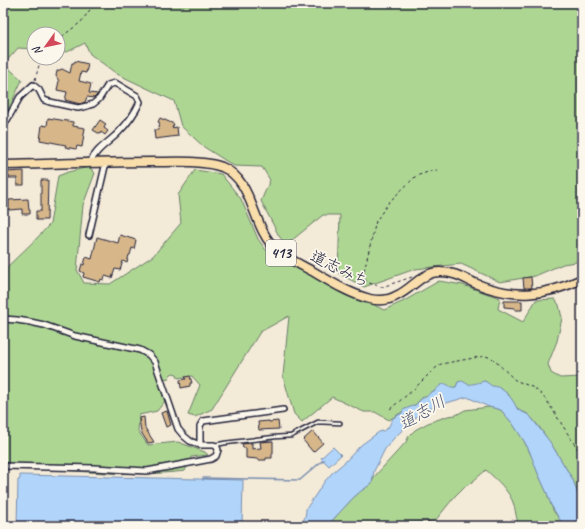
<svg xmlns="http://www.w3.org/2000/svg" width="585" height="529" viewBox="0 0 585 529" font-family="Caveat,'Klee One',sans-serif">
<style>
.green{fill:#aed693;stroke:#687c67}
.water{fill:#b1d5fa;stroke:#788dae}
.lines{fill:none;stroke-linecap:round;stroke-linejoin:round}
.stream{stroke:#788dae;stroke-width:1.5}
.building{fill:#d7b78a;stroke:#22223b}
.service-casing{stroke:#22223b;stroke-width:5.5}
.minor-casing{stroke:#22223b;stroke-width:8}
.trunk-casing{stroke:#22223b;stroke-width:11}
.path{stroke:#22223b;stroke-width:1;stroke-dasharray:3 3;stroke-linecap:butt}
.service{stroke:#fbf7ec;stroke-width:2.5}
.minor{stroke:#fbf7ec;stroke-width:5}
.trunk{stroke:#f9deab;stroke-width:8}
.labels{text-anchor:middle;stroke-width:3.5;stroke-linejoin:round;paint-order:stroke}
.shield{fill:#fbf7ec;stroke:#636270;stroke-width:1}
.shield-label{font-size:15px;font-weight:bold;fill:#22223b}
.street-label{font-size:16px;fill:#22223b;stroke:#fbf7ec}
.water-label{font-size:17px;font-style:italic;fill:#4d5874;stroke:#fbf7ec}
</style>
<rect width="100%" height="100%" fill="#f4ead8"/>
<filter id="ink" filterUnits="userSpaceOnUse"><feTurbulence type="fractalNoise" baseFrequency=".025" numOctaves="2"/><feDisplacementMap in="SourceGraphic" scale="8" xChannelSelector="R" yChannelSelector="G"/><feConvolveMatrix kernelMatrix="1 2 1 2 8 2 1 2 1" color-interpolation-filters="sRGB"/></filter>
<g filter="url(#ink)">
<!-- green -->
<path class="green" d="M3 3H582V261L563 264 535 276 500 282 461 264 415 269 364 287 338 273 340 215H323L286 245 279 236 261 201 270 180 262 167 234 166 204 147 181 126 174 101 117 74 90 54 85 43 67 52 58 51V34H34V49L18 48 4 64 22 80 6 115 3 117Z
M89 167 95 173 83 205 77 270 84 283 110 284 153 256 181 223 178 195 195 170 221 174 241 199 258 239 266 250 384 310 404 301 439 281 463 285 500 298 498 309 523 322 536 300 555 299 559 305 562 318 557 341 548 364 551 373 560 378 582 377V506L573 480 555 450 540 428 530 416 526 413 520 411 517 408 508 394 499 388 492 387 485 381C481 382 477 384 472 385 467 385 463 382 458 382L456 387 452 388 448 386 435 391 426 397H423C417 402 415 407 405 409L402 412 389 420 375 412H364L332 397 302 422 294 414 283 376 289 316 260 332 212 409 195 417 188 415 200 385 192 376 178 378 177 374 173 373 170 375 169 378 158 380 165 401 157 411 139 415 138 431 148 445 178 442 205 452 208 455 191 457 185 471C128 478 69 470 12 466L3 468V268L5 269 37 238 50 224 58 176 68 172Z
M489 407 494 408 501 410 513 424 524 441 533 459 537 471 547 493 551 505 554 512 563 523 567 526H520C516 520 516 512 514 505 509 490 497 480 486 470L472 482 464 487 455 496 435 521 422 522 398 523 394 526H327L353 498 361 491 367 487 372 483 374 477 406 442 409 436 415 430 428 423 448 416 456 415 465 410Z"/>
<!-- water -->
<path class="water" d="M462 381 466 383 467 384C473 385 479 382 485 381L492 386C501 386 509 395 513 401 515 404 516 407 518 410 522 412 526 413 530 416L550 442 573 480 582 506V526H567L560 520 551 505 547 493 537 471 529 450 524 441 513 424 501 410 494 408 489 407 467 397 436 406 421 413 413 420 394 438 385 449 374 471 372 483 367 487 361 491 353 498 327 526H299C304 521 306 516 306 509L325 481 332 473 345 462 361 445 379 432 383 431 388 428 393 418 402 413 403 410C407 408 411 407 415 405 420 402 420 398 426 397L431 392 435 391C437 388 442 383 446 384 451 386 450 388 456 387L458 382Z
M333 447 341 455 329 466 321 458Z
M20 475 243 480 242 526H17L18 480 20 479Z"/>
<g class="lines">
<!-- stream -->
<path class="stream" d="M203 480V478L300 480 322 461 324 460"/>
</g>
<!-- building -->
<path class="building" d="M75 61 88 64 86 73 81 72 79 81 91 84 89 93 98 94 94 98 87 97 85 102 80 104 65 100 67 92 57 90 59 81 56 76 57 71 62 69 70 73 72 63H74Z
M48 118 73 122V126L85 128 82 147 77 146 76 149 65 147 66 145 40 140 42 125 47 126Z
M160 118 174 124 172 128 177 127 178 136 155 139 154 130H158L160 123 158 122Z
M100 120 106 124 104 128 108 131 105 135 101 132 100 134 93 130Z
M24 171V185H17V178H9V176H6V172Z
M41 180H48L47 220H36V211H41Z
M28 199 29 210H30V214H22V209L9 210V200Z
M120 235 136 240 134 249 132 248 130 255H129L127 263 123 261 120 270 115 269 112 278 105 276 104 280 101 279 100 282 83 277 84 273 80 271 82 264 84 265 86 257 92 259 97 237 118 243Z
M531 277 532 288H524L523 278Z
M504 301H522V310H515V308L504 307Z
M190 376 192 383H190V386L181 388 180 380 186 379 185 377Z
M167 411 171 425 166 427 161 413Z
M144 417 145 428 154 442 148 443 141 432 139 418Z
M269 421V422L278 421 279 429 259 430 258 422Z
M313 431 323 443 313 452 303 440Z
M273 441V453H272V458H266V460H258V459L246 458V448H243L242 444 252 443V449L261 448 260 442Z"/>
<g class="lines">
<!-- service casing -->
<g class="service-casing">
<path id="service" d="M215 445 225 443 275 437 291 436 318 422 340 423"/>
</g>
<!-- minor casing -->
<g class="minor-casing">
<path id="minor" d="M3 127 20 97 33 85 39 90 44 100 50 102 78 108 87 106 93 104 99 99 108 85 115 83 137 96 140 102C135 113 126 125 118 133 108 143 95 150 90 163
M89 235 106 162
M3 319 17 320 30 322 44 325 75 336 140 350 149 355 155 362 178 429 184 436 190 441 200 445H214L217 447 218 450 216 456 211 459 147 471 94 468 3 466
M200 445V426L203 421 283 410"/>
</g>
<!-- trunk casing -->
<g class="trunk-casing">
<path id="trunk" d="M3 165C53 164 104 162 154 162 174 162 204 160 222 167 255 181 251 228 277 250 288 259 301 265 314 272 331 282 350 294 370 299 379 301 390 300 398 295 413 288 423 271 441 272 455 272 465 279 477 284 514 299 546 296 582 279"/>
</g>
<!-- path -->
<path class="path" d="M58 41 64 35 81 22 95 3
M35 80 41 58
M412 277 382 287 366 282 364 271 376 221 389 202 416 176 431 171 437 170
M390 409 413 390 432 371 441 364 485 356 492 358 515 380 534 388 540 393 547 401 582 456
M500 526 513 520 518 526"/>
<!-- service -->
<use href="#service" class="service"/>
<!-- minor -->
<use href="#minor" class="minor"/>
<!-- trunk -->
<use href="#trunk" class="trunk"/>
</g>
</g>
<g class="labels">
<!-- shield labels -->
<rect class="shield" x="266" y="240" width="30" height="26" rx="3"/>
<g class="shield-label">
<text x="281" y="258">413</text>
</g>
<!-- street labels -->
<g class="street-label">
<text transform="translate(340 268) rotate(26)" y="6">道志みち</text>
</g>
<!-- water labels -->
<g class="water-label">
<text transform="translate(422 412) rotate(-30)" y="6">道志川</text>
</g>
</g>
<!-- margin -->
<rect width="585" height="529" fill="none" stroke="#fbf7ec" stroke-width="16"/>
<rect x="8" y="8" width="569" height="513" fill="none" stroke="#22223b" stroke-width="1.5" filter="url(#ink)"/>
<!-- north arrow -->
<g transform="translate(46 46) rotate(237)"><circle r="19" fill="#fbf7ec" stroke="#a4a2a5"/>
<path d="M0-3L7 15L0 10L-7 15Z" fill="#d1495b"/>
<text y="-6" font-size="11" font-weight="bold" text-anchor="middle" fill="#22223b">N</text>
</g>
</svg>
